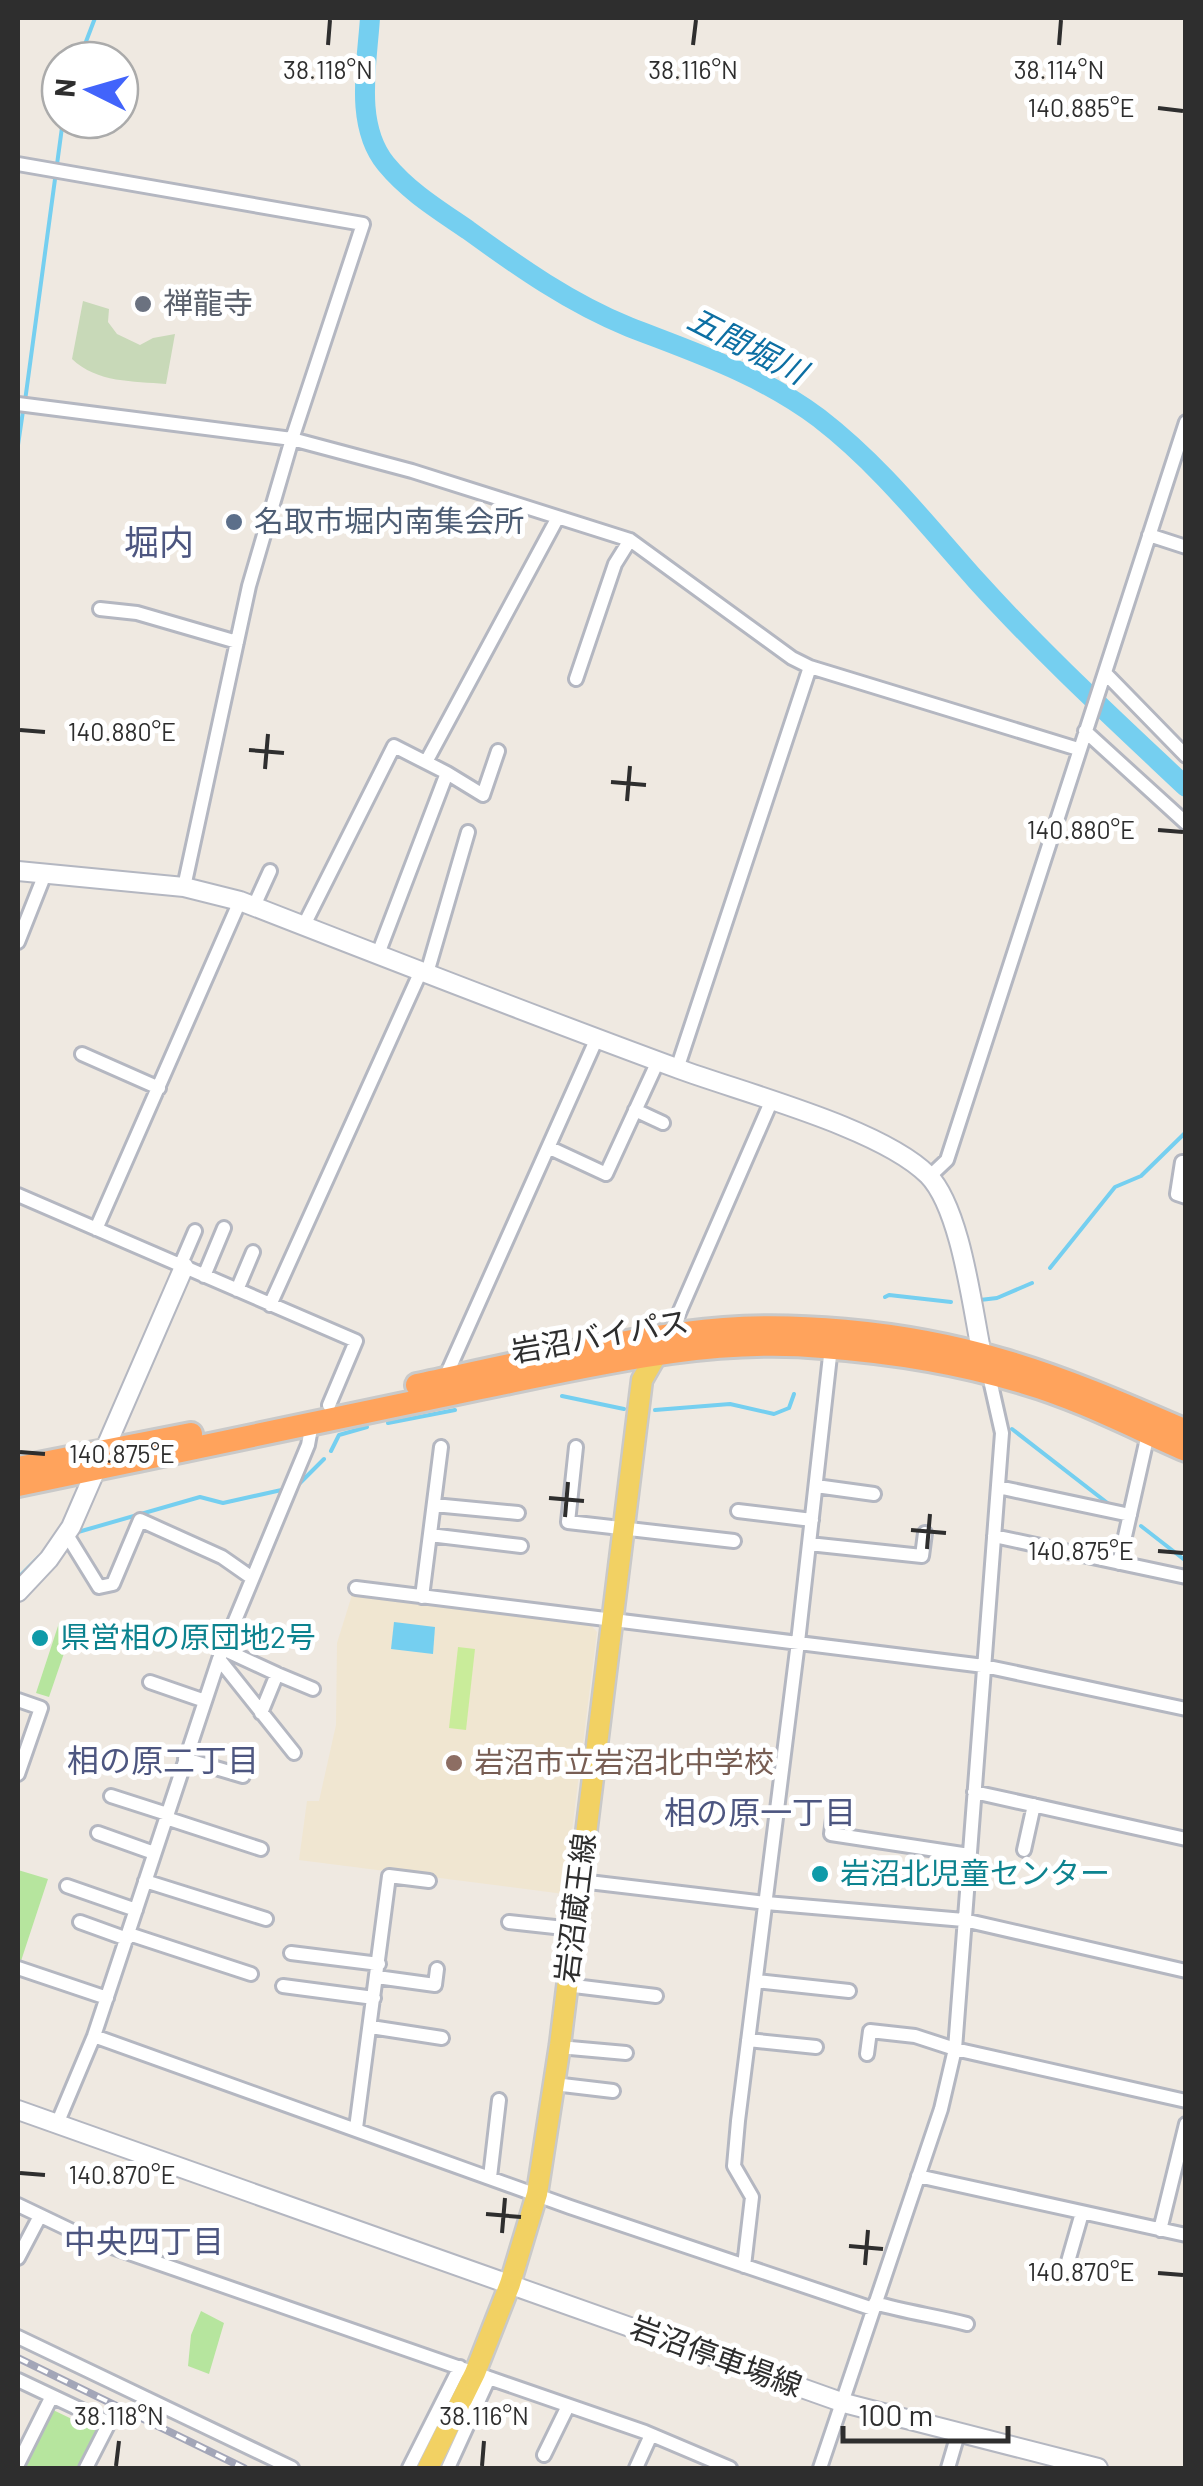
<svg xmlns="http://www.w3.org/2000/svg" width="1203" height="2486" viewBox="0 0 1203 2486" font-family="Barlow,'Noto Sans JP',sans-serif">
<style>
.education{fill:#f0e6d1}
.green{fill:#b6e59e}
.cemetery{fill:#c8d9b8}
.pitch{fill:#c9ec9a}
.water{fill:#75cff0}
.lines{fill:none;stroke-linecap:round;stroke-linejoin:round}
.stream{stroke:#75cff0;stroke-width:4}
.river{stroke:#75cff0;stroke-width:20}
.street-casing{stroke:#b4b7c1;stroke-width:18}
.secondary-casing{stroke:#b4b7c1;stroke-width:22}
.primary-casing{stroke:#c9c9c9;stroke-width:25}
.highway-casing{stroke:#c9c9c9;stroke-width:28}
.street{stroke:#fff;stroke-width:12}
.secondary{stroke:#fff;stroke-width:18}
.primary{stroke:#f2d163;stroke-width:20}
.highway{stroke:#ffa35c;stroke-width:22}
.rail-casing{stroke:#a3a6b8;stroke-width:8}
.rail{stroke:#fff;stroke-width:4;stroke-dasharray:11;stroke-linecap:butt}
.ticks{fill:none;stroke:#2e2e2e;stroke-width:4}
.worship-dot{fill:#6b7280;stroke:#fff;stroke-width:4}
.service-dot{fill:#5c6f8a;stroke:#fff;stroke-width:4}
.culture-dot{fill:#0f9aa8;stroke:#fff;stroke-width:4}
.education-dot{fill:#8d6e63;stroke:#fff;stroke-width:4}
.labels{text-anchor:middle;stroke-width:10;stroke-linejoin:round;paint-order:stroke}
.worship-label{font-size:30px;fill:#5b616d;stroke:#fff;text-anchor:start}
.service-label{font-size:30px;fill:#4e5e75;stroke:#fff;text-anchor:start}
.street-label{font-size:30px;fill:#2e2e2e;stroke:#fff}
.culture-label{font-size:30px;fill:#0d838f;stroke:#fff;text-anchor:start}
.education-label{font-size:30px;fill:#785e54;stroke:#fff;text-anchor:start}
.water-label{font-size:32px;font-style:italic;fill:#0d6fa3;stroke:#fff}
.neighbourhood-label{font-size:32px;fill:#4d5680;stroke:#fff}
.quarter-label{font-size:35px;fill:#4d5680;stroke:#fff}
.ticks-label{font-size:25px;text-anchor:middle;fill:#2e2e2e;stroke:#fff;stroke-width:10;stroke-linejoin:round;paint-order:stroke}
</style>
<rect width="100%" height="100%" fill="#efe9e1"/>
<!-- education -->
<path class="education" d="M352 1595 589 1623 597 1632 564 1894 299 1860 307 1801H319L336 1725 337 1643Z"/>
<!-- green -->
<path class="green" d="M59 1623 73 1627 49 1697 36 1693Z
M18 1870 48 1879 20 1964 18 1963Z
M201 2311 224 2323 209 2374 188 2366 191 2335Z
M51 2409 97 2431 79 2468H32L24 2465Z"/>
<!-- cemetery -->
<path class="cemetery" d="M83 301 109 309 108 322 117 334 140 345 153 338 175 334 166 384C133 381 97 383 72 359Z"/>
<!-- pitch -->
<path class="pitch" d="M458 1647 475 1649 466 1730 449 1728Z"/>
<!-- water -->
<path class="water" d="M394 1622 435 1627 433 1654 391 1649Z"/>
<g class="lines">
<!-- stream -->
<path class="stream" d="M79 60 95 18
M25 401 63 120
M18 445 23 411
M1050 1268 1115 1187 1141 1176 1186 1132
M885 1297 889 1295 951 1302
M980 1300 997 1298 1032 1283
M562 1396 624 1409
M655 1410 730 1404 774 1414 789 1408 794 1394
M388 1423 455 1410
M1012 1429 1110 1505
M331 1451 339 1435 367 1427
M299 1484 324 1459
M1141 1526 1186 1561
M78 1532 200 1497 223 1503 286 1489
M18 1578 39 1557"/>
<!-- river -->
<path class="river" d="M370 18C367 64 354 125 386 164 409 192 439 210 468 230 519 267 570 303 629 327 696 353 760 374 819 418 880 465 925 523 976 580 1042 653 1115 720 1186 787"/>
<!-- street casing -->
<g class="street-casing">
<path id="street" d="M18 164 363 224 292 439 249 586 184 887
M18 404 292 439 412 471 630 540 792 658 810 667 1078 749
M1149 535 1186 547
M100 609 137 613 237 642
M1106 674 1186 756
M576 679 615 564 630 540
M1085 731 1186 823
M426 762 557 519
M447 773 483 795 498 751
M254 906 270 871
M304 925 394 746 447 773 378 954
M18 942 45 874
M427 973 468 832
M82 1054 159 1088
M677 1069 810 667
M635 1110 663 1123
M550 1148 606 1174 658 1061
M1182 1162 1177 1194 1186 1197
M929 1177 947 1160 1186 422
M18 1195 356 1341 329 1405
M96 1229 240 901
M180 1266 195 1231
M204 1276 224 1228
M237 1290 253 1252
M270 1305 421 971
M669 1336 771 1102
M445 1378 597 1038
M576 1447 568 1522 734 1541
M816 1486 874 1494
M998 1487 1130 1515
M434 1505 518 1513
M738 1511 812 1520
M67 1535 99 1587 113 1584 140 1520 222 1557 252 1578
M430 1535 521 1546
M994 1536 1186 1577
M809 1544 922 1556 925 1533
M1119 1563 1148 1434
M356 1588 984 1666 1186 1709
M422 1597 441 1447
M223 1649 277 1674 261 1713
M219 1659 294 1753
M277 1674 313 1689
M150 1682 205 1701
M18 1700 41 1708 18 1774
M185 1759 243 1776
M974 1792 1186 1839
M111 1796 167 1814
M834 1811 831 1834 969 1855
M166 1818 261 1849
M98 1833 154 1853
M1024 1850 1034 1805
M145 1881 266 1919
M580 1881 766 1903 964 1920 1186 1971
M67 1886 136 1910
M80 1922 127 1939
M509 1922 573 1929
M129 1934 251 1974
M291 1953 379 1964
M18 1968 107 1998
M377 1977 435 1985 437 1969
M756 1981 849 1991
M566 1985 656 1996
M283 1986 374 1998
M371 2027 442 2038
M94 2036 570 2207 873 2309
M748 2040 816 2047
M559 2047 626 2053
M867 2054 870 2031 915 2036 955 2049 1186 2101
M554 2084 613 2091
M57 2124 94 2036 219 1659 308 1445 312 1423
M356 2128 389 1876 429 1881
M918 2176 1186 2235
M490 2177 499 2100
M18 2205 89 2239 489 2378 448 2468
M1160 2230 1186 2124
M18 2258 40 2216
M744 2266 752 2197 734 2166 738 2121 798 1642 831 1347
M1065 2272 1082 2213
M875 2303C906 2312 936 2316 967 2324
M18 2337 292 2468
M489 2378 645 2432 730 2468
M18 2380 109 2423 86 2468
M544 2455 568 2406
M18 2464 52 2396
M409 2468 460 2367
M636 2468 651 2435
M820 2468 941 2109 955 2049 1002 1433 988 1371
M948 2468 958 2434"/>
</g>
<!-- secondary casing -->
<g class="secondary-casing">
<path id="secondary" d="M18 871 184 887 240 901C386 958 532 1015 679 1069 744 1093 881 1128 928 1175 961 1209 972 1307 982 1355
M18 1592 49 1559 71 1527 184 1267
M18 2110 844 2403 1098 2468"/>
</g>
<!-- primary casing -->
<g class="primary-casing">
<path id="primary" d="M428 2468 475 2373 510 2284 537 2194 560 2045 642 1380 662 1345"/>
</g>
<!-- highway casing -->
<g class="highway-casing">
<path id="highway" d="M417 1385C506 1366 595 1345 686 1333 783 1319 907 1332 1001 1360 1064 1378 1126 1405 1186 1431
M18 1468 191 1434
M18 1485C169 1454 319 1421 471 1390 586 1367 705 1336 823 1347 891 1352 960 1363 1025 1383 1080 1399 1133 1427 1186 1450"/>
</g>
<!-- street -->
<use href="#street" class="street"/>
<!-- secondary -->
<use href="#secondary" class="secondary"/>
<!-- primary -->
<use href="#primary" class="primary"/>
<!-- highway -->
<use href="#highway" class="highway"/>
<!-- rail casing -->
<g class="rail-casing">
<path id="rail" d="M18 2358 244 2468"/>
</g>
<!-- rail -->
<use href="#rail" class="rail"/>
</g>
<!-- ticks -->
<path class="ticks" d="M328 45 330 20M693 45 696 20M1059 45 1061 20M1158 108 1183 111M20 730 45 732M249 750 284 753M265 769 268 734M611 782 646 785M627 801 630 766M1158 830 1183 832M20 1452 45 1454M549 1498 584 1501M565 1517 568 1482M911 1530 946 1533M927 1549 930 1514M1158 1551 1183 1553M20 2173 45 2175M486 2214 521 2217M502 2233 505 2198M849 2246 883 2249M865 2265 868 2230M1158 2273 1183 2275M116 2466 119 2441M482 2466 484 2441"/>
<!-- markers -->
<circle class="worship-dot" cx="143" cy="304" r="10"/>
<circle class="service-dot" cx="234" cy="522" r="10"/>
<g class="culture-dot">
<circle cx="40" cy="1638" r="10"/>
<circle cx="820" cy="1874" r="10"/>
</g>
<circle class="education-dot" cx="454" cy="1763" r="10"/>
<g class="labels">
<!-- worship labels -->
<g class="worship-label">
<text x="163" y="314">禅龍寺</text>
</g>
<!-- service labels -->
<g class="service-label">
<text x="254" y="532">名取市堀内南集会所</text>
</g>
<!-- street labels -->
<g class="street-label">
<text transform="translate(600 1337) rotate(-10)" y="10">岩沼バイパス</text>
<text transform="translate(576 1908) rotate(-83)" y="10">岩沼蔵王線</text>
<text transform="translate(716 2357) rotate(20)" y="10">岩沼停車場線</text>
</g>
<!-- culture labels -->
<g class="culture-label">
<text x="60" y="1648">県営相の原団地2号</text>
<text x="840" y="1884">岩沼北児童センター</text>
</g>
<!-- education labels -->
<g class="education-label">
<text x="474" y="1773">岩沼市立岩沼北中学校</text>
</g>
<!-- water labels -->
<g class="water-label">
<text transform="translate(747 346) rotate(27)" y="11">五間堀川</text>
</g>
<!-- neighbourhood labels -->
<g class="neighbourhood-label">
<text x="163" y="1772">相の原二丁目</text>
<text x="760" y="1824">相の原一丁目</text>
<text x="144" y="2253">中央四丁目</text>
</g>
<!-- quarter labels -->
<g class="quarter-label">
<text x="159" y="555">堀内</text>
</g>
</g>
<g class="ticks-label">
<text x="328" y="79">38.118°N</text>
<text x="693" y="79">38.116°N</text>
<text x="1059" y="79">38.114°N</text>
<text x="1081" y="117">140.885°E</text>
<text x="122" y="741">140.880°E</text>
<text x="1081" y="839">140.880°E</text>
<text x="122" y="1463">140.875°E</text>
<text x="1081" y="1560">140.875°E</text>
<text x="122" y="2184">140.870°E</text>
<text x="1081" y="2281">140.870°E</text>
<text x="119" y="2425">38.118°N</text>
<text x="484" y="2425">38.116°N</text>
</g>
<!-- border -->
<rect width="1203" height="2486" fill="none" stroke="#2e2e2e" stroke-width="40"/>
<!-- north arrow -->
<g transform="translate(90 90) rotate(275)"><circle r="48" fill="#ffffff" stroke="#ababab" stroke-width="2.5"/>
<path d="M0-8L18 38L0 25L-18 38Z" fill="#4264fb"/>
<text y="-15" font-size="28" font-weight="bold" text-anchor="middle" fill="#2e2e2e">N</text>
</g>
<!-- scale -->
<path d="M843 2426v15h165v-15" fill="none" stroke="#2e2e2e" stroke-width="5"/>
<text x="858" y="2426" font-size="30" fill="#2e2e2e" stroke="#ffffff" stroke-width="8" paint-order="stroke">100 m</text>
</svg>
